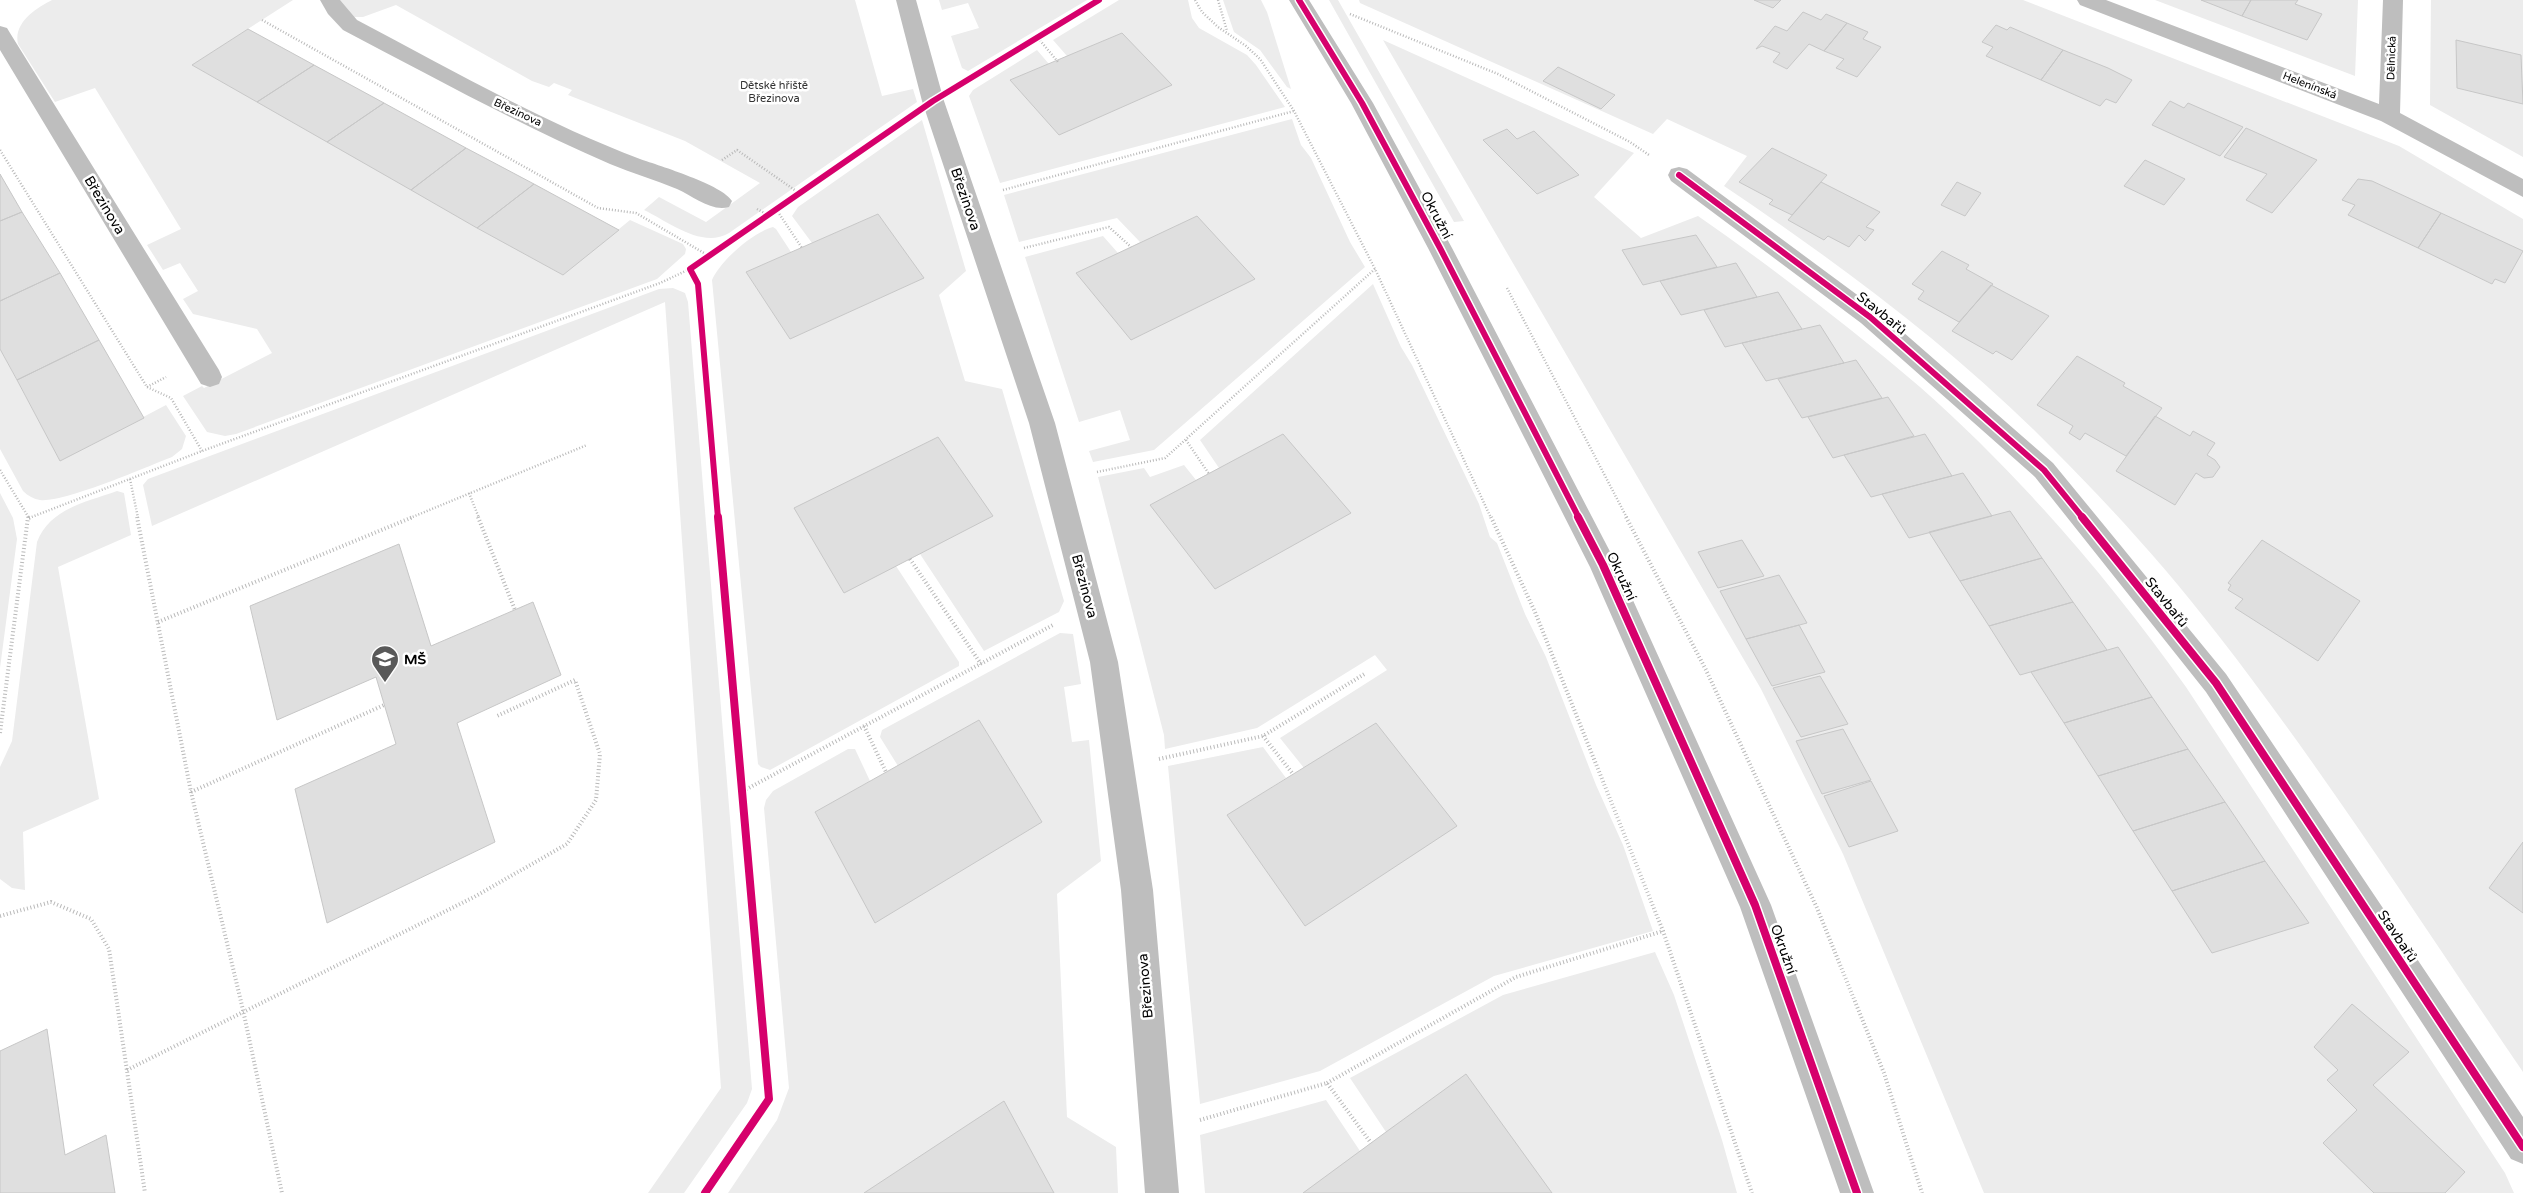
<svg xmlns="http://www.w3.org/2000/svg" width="2523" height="1193" viewBox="0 0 2523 1193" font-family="'Varela Round',sans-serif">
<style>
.green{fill:#ececec}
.building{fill:#dfdfdf;stroke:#c7c7c7}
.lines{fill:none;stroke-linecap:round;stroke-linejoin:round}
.path-far1{stroke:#b9b9b9;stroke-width:2.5;stroke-dasharray:1 2;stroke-linecap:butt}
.path{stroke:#b9b9b9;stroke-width:4;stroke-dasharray:1 2.5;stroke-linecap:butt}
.minor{fill:#bebebe;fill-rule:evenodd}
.tertiary{fill:#bebebe;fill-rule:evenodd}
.cycleway-far1-casing{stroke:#fff;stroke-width:9}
.cycleway-casing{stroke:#fff;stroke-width:11}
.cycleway-far1{stroke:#d6006c;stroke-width:6}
.cycleway{stroke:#d6006c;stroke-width:8}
.labels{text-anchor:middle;stroke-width:5;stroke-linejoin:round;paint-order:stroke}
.far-street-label{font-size:11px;fill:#000;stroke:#fff}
.far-park-label{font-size:11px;fill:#333;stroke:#fff}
.street-label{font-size:14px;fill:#000;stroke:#fff}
.poi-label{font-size:14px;font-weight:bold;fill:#000;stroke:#fff;text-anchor:start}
</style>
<rect width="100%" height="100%" fill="#fff"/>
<!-- green -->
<path class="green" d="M52 0H293L192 65 563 275 630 220 683 244 686 249 685 254 657 279 236 434 225 436 207 432 183 396 202 386 204 388 272 353 257 329 193 314 183 299 198 291 180 263 163 270 147 245 181 229 95 88 55 102 18 44C13 23 36 8 52 0Z
M338 0H855L882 96 913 89 917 102 729 233C702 249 669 222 644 210L659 197 706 222 760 183 685 141 568 95 572 90 554 83 549 87 532 81 396 5 363 17H353Z
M939 0H1087L968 71 962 68 951 36 979 28 968 3 942 10Z
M1119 0H1188L1192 18 1199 28 1247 55 1256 65 1285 107 1000 183 969 96 973 90 1037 50 1049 64 1067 56 1053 40Z
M1223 0H1261L1267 12 1291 89 1287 87 1260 50 1234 32Z
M1329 0H1338L1464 221 1454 222Z
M1359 0H2023L2399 146 2523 219V1072C2423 926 2327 775 2218 635 2168 570 2112 508 2054 450 1955 349 1841 265 1724 186L1747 156 1667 119 1653 134 1360 3Z
M2155 0H2358L2355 76Z
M2431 0H2523V157L2430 105Z
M1383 40 1634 153 1594 197 1641 238 1698 216C1774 269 1849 326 1920 387 2020 475 2109 579 2186 687L2505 1173 2514 1193H1984L1843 854 1761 689Z
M1292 119 1301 145 1311 158 1350 242 1365 267 1154 450 1093 462 1089 451 1130 440 1120 410 1079 422 1025 257 1103 236 1118 253 1140 242 1117 218 1019 242 1004 195Z
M922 120 966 271 939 295 965 381 1002 389 1064 601 1059 612 984 651 920 554 896 566 959 662V666L770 770 761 767 758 764 712 280C720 261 753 232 773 227L776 229 791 252 746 272 790 339 924 278 878 214 812 243 792 216 798 207Z
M1373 284 1401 347 1412 365 1479 504 1490 537 1497 543 1525 614 1546 657 1596 785 1623 845 1653 931 1494 976 1320 1071 1200 1104 1168 766 1263 747 1286 778 1228 815 1304 768 1280 738 1387 670 1375 655 1257 728 1165 749 1164 735 1098 477 1144 468 1150 477 1184 465 1196 480 1219 468 1200 440Z
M673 288 685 293 688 302 752 1089 747 1103 684 1193H648L721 1088 665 302 152 526 143 485 148 479 659 289Z
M0 349 60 461 166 405 186 436 182 449 172 457C146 467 64 503 40 500 34 499 28 496 23 491L0 449Z
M117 491 124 493 131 535 58 567 99 799 23 832 25 890 12 888 0 879V767L12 741 37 542C50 508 87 502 117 491Z
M0 493 13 518 17 539 0 668Z
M1060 633 1073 634 1081 684 1064 687 1072 742 1089 740 1101 861 1057 894 1067 1117 1116 1147 1118 1193H728L777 1120 789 1088 764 808 766 800 773 791 848 749H855L870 781 815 813 875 922 1042 822 979 720 898 766 880 737 882 730Z
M1655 952 1674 995 1722 1140 1737 1193H1205L1200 1135 1326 1100 1360 1151 1386 1132 1350 1078 1503 995Z"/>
<!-- building -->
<path class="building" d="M1754 0H1781L1773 8Z
M2201 0H2251L2242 16Z
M2251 0H2298L2295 4 2322 14 2307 40 2242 16Z
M1803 12 1821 20 1826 14 1847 23 1824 51 1809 44 1787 69 1773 62 1780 53 1762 46 1756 49 1775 26 1787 31Z
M1847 23 1868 32 1863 39 1881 47 1857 77 1836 68 1844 59 1824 51Z
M1996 25 2007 30 2010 27 2063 50 2041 80 1986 56 1993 47 1982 42Z
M248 29 314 65 257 102 192 65Z
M1122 33 1172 85 1059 135 1010 80Z
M2456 40 2521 55 2523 104 2457 88Z
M2063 50 2108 68 2132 80 2116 103 2106 99 2100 106 2041 80Z
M314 65 384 103 327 142 257 102Z
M1558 67 1615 95 1601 109 1543 81Z
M2170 101 2184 108 2188 103 2243 127 2220 156 2152 125Z
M384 103 466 148 411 190 327 142Z
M2246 128 2317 160 2272 213 2246 200 2267 174 2224 157Z
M1507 129 1517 139 1534 131 1579 175 1537 194 1483 140Z
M466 148 534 184 477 228 411 190Z
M1772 148 1827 175 1792 215 1769 204 1773 200 1739 182Z
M2145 160 2185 179 2164 205 2124 186Z
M0 174 22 212 0 221Z
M2358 179 2372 181 2441 213 2418 248 2348 215 2355 205 2342 200Z
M1821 182 1880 212 1866 227 1874 230 1865 241 1859 235 1849 247 1828 236 1824 240 1788 220Z
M1957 182 1981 193 1965 216 1941 205Z
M534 184 617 229 619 230 563 275 477 228Z
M22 212 60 273 0 301V221Z
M2441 213 2523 251 2505 283 2495 279 2492 284 2418 248Z
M878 214 924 278 790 339 746 272Z
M1197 216 1255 279 1131 340 1076 273Z
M1696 235 1717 267 1643 285 1622 250Z
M1942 251 1969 265 1966 269 1993 284 1959 322 1918 299 1924 291 1912 284Z
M1736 263 1757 297 1681 315 1660 281Z
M60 273 99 340 17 380 0 349V301Z
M1991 285 2049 316 2012 360 1996 351 1993 354 1952 331Z
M1778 292 1802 329 1725 347 1704 310Z
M1820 325 1844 363 1766 381 1742 343Z
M99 340 144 418 60 461 17 380Z
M2077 356 2125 383 2123 386 2162 408 2126 456 2085 433 2080 440 2069 433 2073 426 2037 405Z
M1856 360 1882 398 1802 418 1778 379Z
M1888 397 1914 436 1833 458 1808 417Z
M2155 416 2190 436 2193 431 2215 443 2207 455 2215 460 2220 467 2213 477 2204 478 2196 473 2175 505 2116 471Z
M1283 434 1351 513 1215 589 1150 505Z
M1925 434 1952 476 1871 497 1844 455Z
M938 437 993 516 844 593 794 508Z
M1963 473 1992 516 1909 538 1882 494Z
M2010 511 2042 558 1960 581 1929 532Z
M1742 540 1764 576 1718 588 1698 552Z
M2262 540 2360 601 2318 661 2235 608 2243 599 2228 590 2231 585 2228 583Z
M399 544 431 646 533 602 561 675 457 723 495 842 327 923 295 789 396 744 376 677 277 720 250 606Z
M2042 558 2073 602 1989 626 1960 581Z
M1779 575 1807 623 1746 639 1720 591Z
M2073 602 2107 650 2020 675 1989 626Z
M1799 625 1825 672 1772 686 1746 639Z
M2118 647 2152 697 2064 723 2031 672Z
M1820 676 1848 724 1801 737 1773 688Z
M2152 697 2188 749 2098 776 2064 723Z
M979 720 1042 822 875 923 815 812Z
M1376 723 1457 826 1305 926 1227 815Z
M1843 729 1871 780 1822 794 1796 741Z
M2188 749 2225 802 2133 831 2098 776Z
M1871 781 1898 831 1849 847 1824 796Z
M2225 802 2265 861 2172 891 2133 831Z
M2523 842V913L2489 888Z
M2265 861 2309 923 2212 953 2172 891Z
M2352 1004 2409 1052 2373 1085 2465 1172 2445 1193H2374L2323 1143 2357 1110 2327 1080 2338 1070 2314 1047Z
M47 1029 65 1155 106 1135 115 1193H0V1051Z
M1466 1074 1552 1193H1303L1386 1132Z
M1004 1101 1054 1193H864Z"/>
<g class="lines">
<!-- path-far1 -->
<path class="path-far1" d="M1195 0 1202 12 1218 27 1246 46 1260 59 1294 111 1375 269 1491 518
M1218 0 1227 31
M1350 14 1498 74 1630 142 1649 155
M262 20 598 208 636 213 709 256
M1038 38 1058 62
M0 150 147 387 171 398 202 451
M722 160 737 150 799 193
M1003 190 1294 111
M757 209 768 215
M776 209 802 248
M1024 248 1109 227 1131 247
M1507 288 1627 518
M147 387 166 377
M1186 440 1209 474
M0 470 29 518
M1097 472 1165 458 1375 269
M130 479 138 518
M469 493 479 518
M29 518 202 451 660 283 690 269
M410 518 587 445"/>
<!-- path -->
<path class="path" d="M137 517 191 792 243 1010 282 1193
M478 517 515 610
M1491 517 1535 612 1663 931 1752 1193
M1626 517 1706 670 1817 908 1884 1073 1922 1193
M29 518 32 517
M910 559 981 664
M158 622 413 517
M864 726 886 772
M0 733 28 517
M1263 736 1293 774
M1159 759 1263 736 1366 673
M743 791 1053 625
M191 792 384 705
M0 916 51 902 91 919 109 949 145 1193
M127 1070 474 897 567 844 596 800 600 754 575 680 497 716
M1327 1083 1516 977 1663 931
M1200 1120 1327 1083 1371 1143"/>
<!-- minor -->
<path class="minor" d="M320 0H340L357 20C450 69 542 122 640 159 660 166 723 185 732 201L729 207C711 212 693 196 677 189 655 180 632 173 610 164 518 124 431 76 343 30L328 14Z
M896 0H916L944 101 1055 423 1118 662 1153 890 1179 1193H1145L1121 890 1090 662 1029 423 922 101Z
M2077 0H2106L2379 104 2383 0H2403L2400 113 2523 179V197L2381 121 2080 5Z
M0 26 7 28 10 33 219 370 222 377 219 384 210 387 201 384 0 50Z
M1679 167 1687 169 1879 311 2053 463 2226 674 2523 1117V1164L2511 1159 2206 692 2035 477 1861 323 1671 181 1668 175 1671 169Z"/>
<!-- tertiary -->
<path class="tertiary" d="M1289 0H1309L1373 103 1452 248 1617 565 1771 905 1874 1193H1840L1740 907 1590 567 1428 248 1351 103Z"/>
<!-- cycleway-far1 casing -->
<g class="cycleway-far1-casing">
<path id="cycleway-far1" d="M1299 0 1362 103 1440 248 1579 518
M1679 175 1870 317 2044 470 2083 518
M718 518 698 284 690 269 933 101 1099 0"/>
</g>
<!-- cycleway casing -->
<g class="cycleway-casing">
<path id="cycleway" d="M1578 517 1603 565 1755 905 1857 1193
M2082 517 2216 683 2523 1147
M705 1193 769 1099 718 517"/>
</g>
<!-- cycleway-far1 -->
<use href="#cycleway-far1" class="cycleway-far1"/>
<!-- cycleway -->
<use href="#cycleway" class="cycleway"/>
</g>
<!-- icons -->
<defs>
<g id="school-pin" transform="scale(1.4375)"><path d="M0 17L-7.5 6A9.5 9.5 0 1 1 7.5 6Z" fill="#595959" stroke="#fff"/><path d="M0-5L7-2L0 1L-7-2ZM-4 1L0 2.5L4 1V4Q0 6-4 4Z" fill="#fff"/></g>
</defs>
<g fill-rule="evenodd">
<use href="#school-pin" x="385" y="659"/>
</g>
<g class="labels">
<!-- far-street labels -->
<g class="far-street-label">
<text transform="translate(2391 58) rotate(-88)" y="4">Dělnická</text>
<text transform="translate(2310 85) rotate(21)" y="4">Helenínská</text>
<text transform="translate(518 112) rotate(25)" y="4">Březinova</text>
</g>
<!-- far-park labels -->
<g class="far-park-label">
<text x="774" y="89">Dětské hřiště<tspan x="774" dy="13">Březinova</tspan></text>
</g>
<!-- street labels -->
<g class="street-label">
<text transform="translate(966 199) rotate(71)" y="5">Březinova</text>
<text transform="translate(105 205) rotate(59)" y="5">Březinova</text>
<text transform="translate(1437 215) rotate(62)" y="5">Okružní</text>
<text transform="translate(1882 313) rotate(39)" y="5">Stavbařů</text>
<text transform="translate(1622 576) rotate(65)" y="5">Okružní</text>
<text transform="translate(1085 586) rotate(75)" y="5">Březinova</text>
<text transform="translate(2167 602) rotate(51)" y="5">Stavbařů</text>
<text transform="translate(2398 936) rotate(56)" y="5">Stavbařů</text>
<text transform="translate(1784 949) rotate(70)" y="5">Okružní</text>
<text transform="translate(1145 986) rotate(-95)" y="5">Březinova</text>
</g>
<!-- poi labels -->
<g class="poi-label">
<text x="404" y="664">MŠ</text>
</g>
</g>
</svg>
